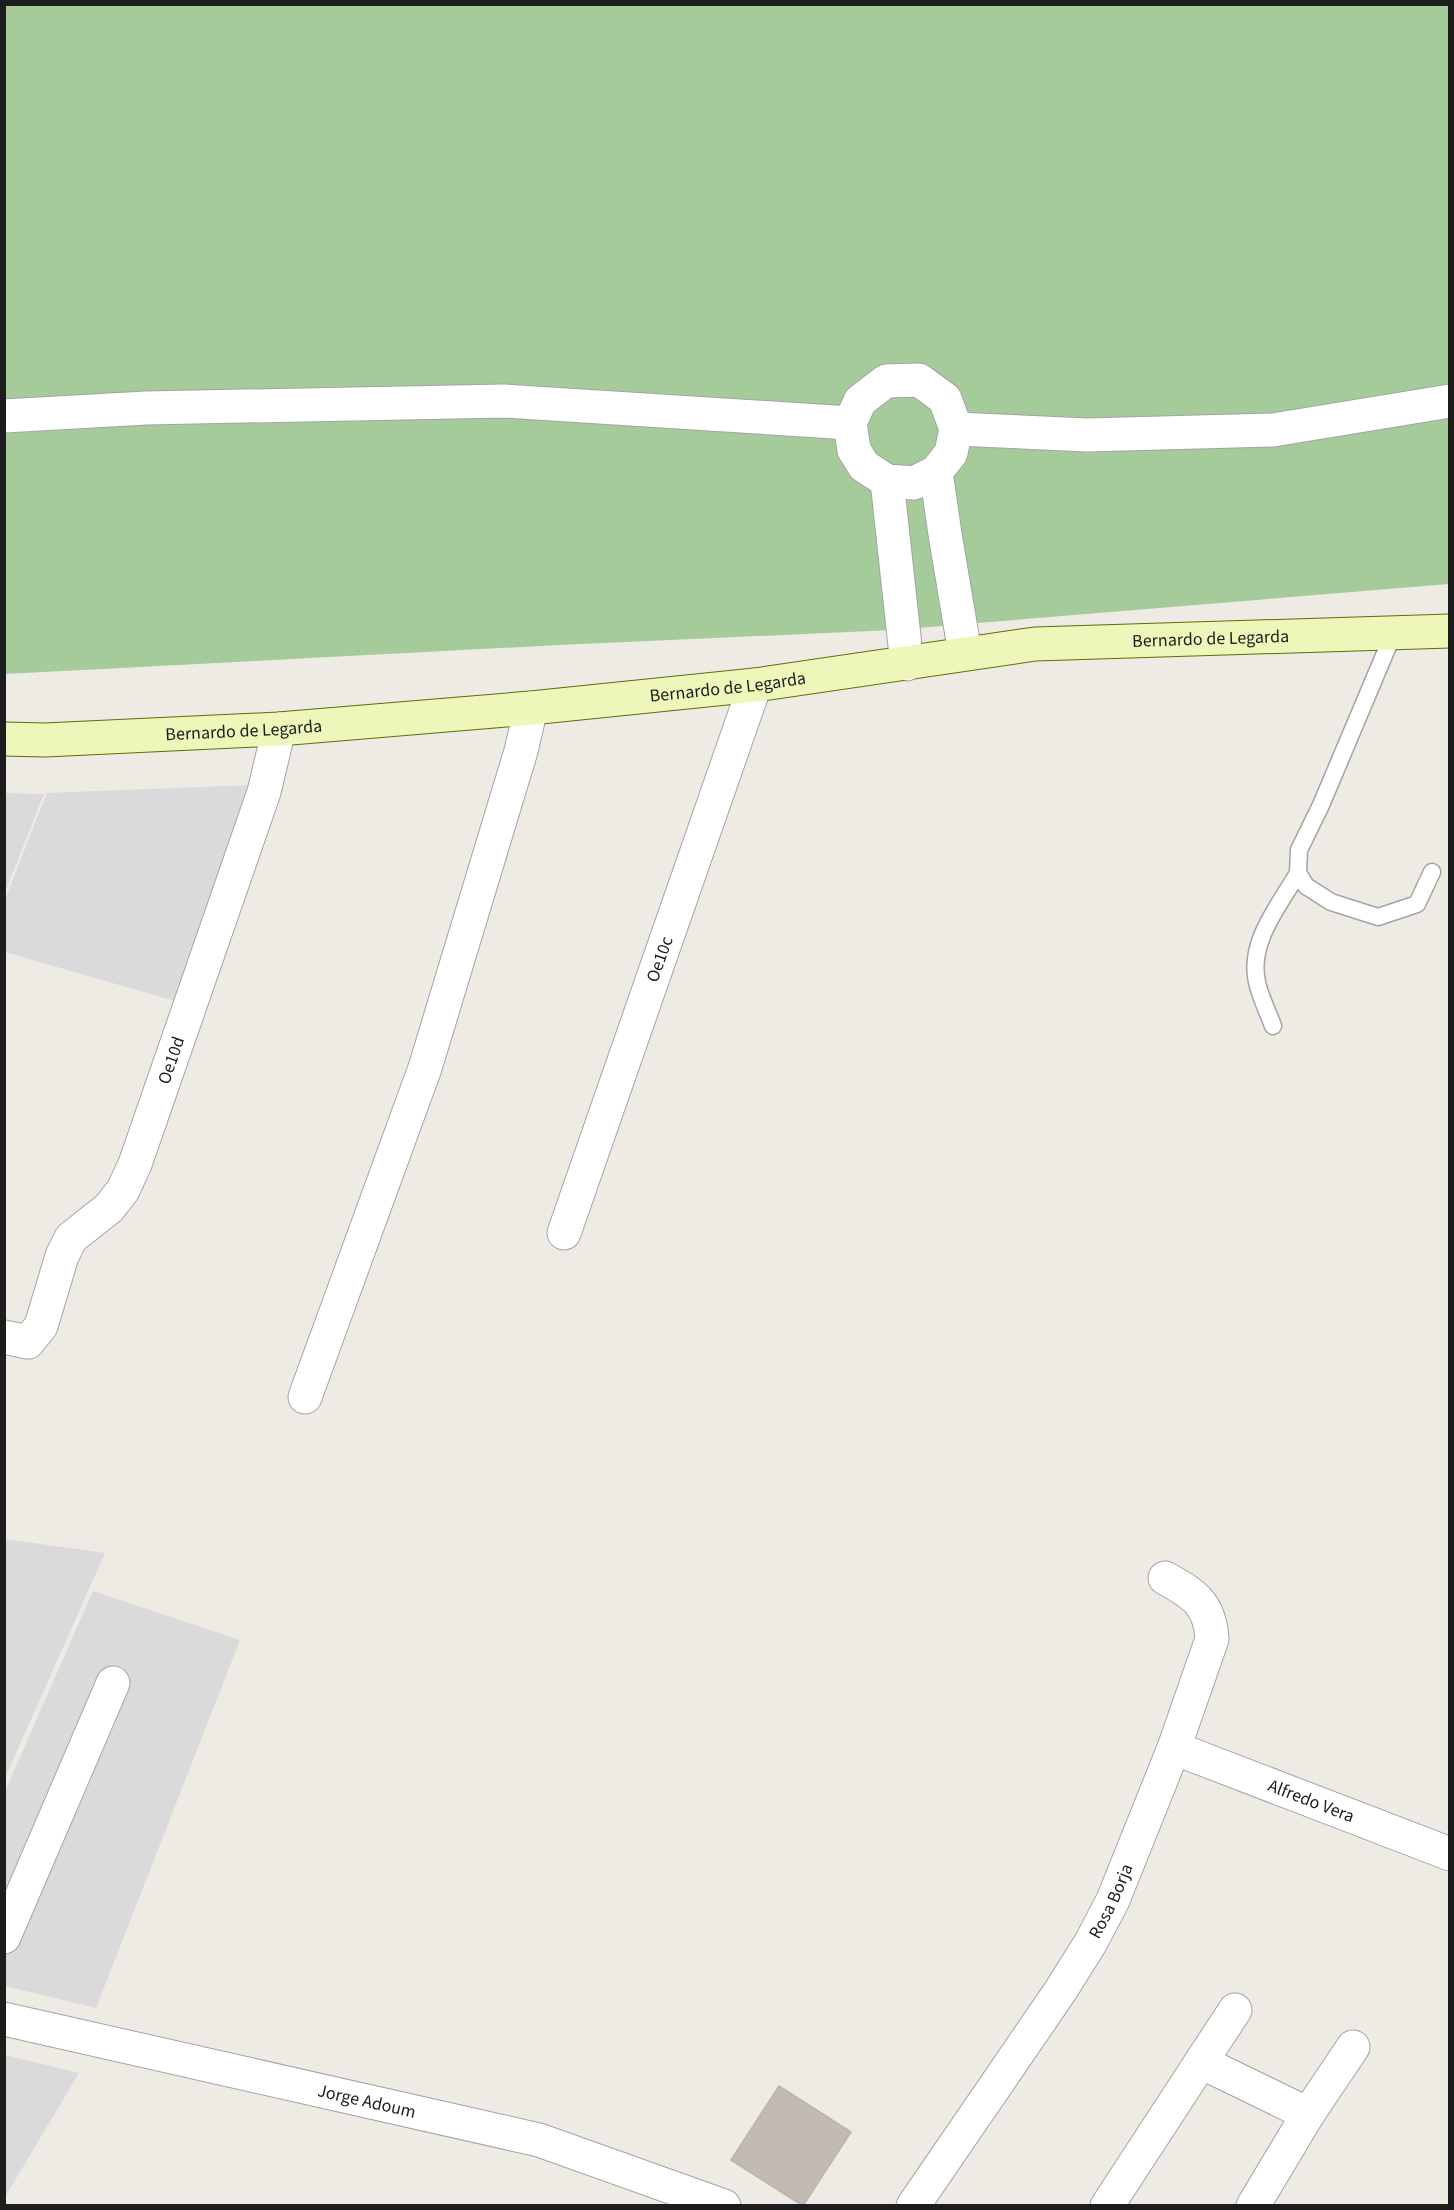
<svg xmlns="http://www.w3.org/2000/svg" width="1454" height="2210" viewBox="0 0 1454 2210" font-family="'Source Sans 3',sans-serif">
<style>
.residential{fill:#dbdada}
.forest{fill:#a6cb9b}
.building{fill:#c2bab4;stroke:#bfb3a7;stroke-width:1.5}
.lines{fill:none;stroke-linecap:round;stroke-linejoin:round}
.lane-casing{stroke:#a4a4a4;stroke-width:19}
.street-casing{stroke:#a4a4a4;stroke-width:35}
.secondary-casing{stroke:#5d6e0a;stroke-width:35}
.lane{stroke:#fff;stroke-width:16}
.street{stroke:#fff;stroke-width:33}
.secondary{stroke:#eff6ba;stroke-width:33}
.labels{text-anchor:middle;stroke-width:4.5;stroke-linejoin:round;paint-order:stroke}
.street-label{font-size:18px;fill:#1d1d1d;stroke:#fff}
</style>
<rect width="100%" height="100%" fill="#eeebe4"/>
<!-- residential -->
<path class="residential" d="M252 785 199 1008 5 952 4 902 47 793Z
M5 793 44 794 5 892 4 793Z
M5 1539 105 1553 5 1778 4 1539Z
M93 1591 240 1640 96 2008 5 1986V1791Z
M5 2055 79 2073 5 2197 4 2055Z"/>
<!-- forest -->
<path class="forest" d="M5 5H1449V584L893 630 560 645 5 674Z"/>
<!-- building -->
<path class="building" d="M779 2086 851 2132 803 2206 731 2160Z"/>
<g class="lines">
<!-- lane casing -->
<g class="lane-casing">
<path id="lane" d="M1394 632 1321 805 1299 850 1298 873 1306 886 1331 902 1378 917 1417 904 1432 872
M1273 1026C1268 1012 1260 997 1257 982 1248 942 1279 906 1298 873"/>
</g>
<!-- street casing -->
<g class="street-casing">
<g id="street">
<path d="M919 380 945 399 956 429 951 453 936 472 914 483 887 481 864 466 854 450 850 423 860 401 886 381Z"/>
<path d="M4 416 146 408 504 401 850 423"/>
<path d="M956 429 1087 435 1273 430 1450 401"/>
<path d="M936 472 945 534 965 653"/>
<path d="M887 481 907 664"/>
<path id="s1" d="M564 1233 755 685"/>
<path id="s2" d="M4 1337 28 1342 41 1326 62 1256 71 1238 109 1208 123 1190 135 1164 264 792 279 729"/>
<path d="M305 1397 425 1068 521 751 531 708"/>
<path id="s3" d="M1174 1748 1450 1854"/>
<path d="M4 1937 113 1683"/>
<path id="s4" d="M4 2019 539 2140 724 2206"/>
<path d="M1201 2062 1235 2010"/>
<path d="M1308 2114 1353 2047"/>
<path id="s5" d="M913 2206 1061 1990 1091 1942 1113 1900 1174 1748 1212 1639C1210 1604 1194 1594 1165 1578"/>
<path d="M1107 2206 1201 2062 1308 2114 1253 2206"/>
</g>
</g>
<!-- secondary casing -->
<g class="secondary-casing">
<g id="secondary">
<path id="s6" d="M4 739 45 740 279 729 531 708 755 685 1035 644 1450 631"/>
</g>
</g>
<!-- lane -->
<use href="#lane" class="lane"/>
<!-- street -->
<use href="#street" class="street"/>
<!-- secondary -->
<use href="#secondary" class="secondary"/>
</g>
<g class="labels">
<!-- street labels -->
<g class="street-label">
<text dy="6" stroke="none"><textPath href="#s6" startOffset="1212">Bernardo de Legarda</textPath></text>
<text dy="6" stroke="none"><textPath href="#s6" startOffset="726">Bernardo de Legarda</textPath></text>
<text dy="6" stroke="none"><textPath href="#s6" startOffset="240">Bernardo de Legarda</textPath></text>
<text dy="6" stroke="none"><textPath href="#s1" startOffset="290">Oe10c</textPath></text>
<text dy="6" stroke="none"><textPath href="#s2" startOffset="348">Oe10d</textPath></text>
<text dy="6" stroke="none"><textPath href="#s3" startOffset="147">Alfredo Vera</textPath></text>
<text dy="6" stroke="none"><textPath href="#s5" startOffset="364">Rosa Borja</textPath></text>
<text dy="6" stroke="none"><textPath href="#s4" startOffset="372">Jorge Adoum</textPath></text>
</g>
</g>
<!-- border -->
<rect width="1454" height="2210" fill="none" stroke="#1d1d1d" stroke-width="12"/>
</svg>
